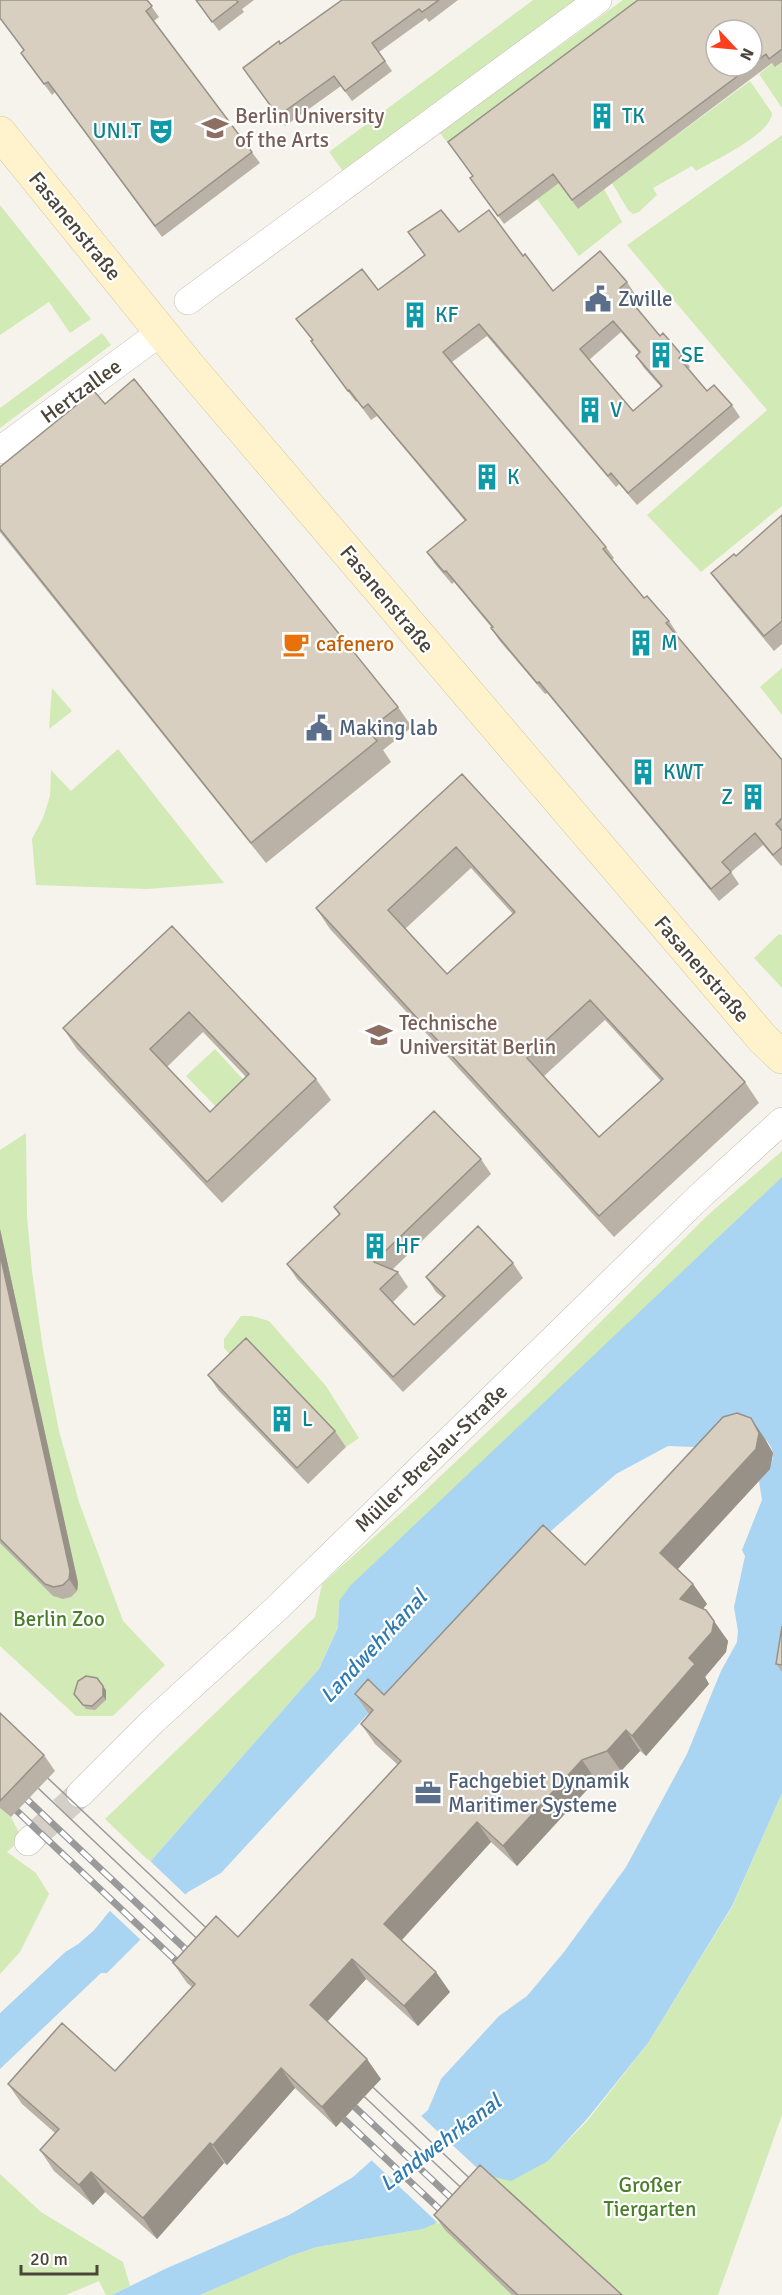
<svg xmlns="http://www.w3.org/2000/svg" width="782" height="2295" viewBox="0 0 782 2295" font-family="Signika,sans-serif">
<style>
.green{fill:#d2eab5}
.water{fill:#a9d4f2}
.pier{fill:#f6f3ec}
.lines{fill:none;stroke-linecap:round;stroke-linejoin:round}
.street-tunnel{stroke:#d4d0c8;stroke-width:27;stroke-dasharray:27 14;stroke-linecap:butt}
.street-casing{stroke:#c2bbae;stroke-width:28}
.secondary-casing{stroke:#d6c79b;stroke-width:34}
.street{stroke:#fff;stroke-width:27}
.secondary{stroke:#fff3cd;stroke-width:33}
.tram{stroke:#9a9a9a;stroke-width:1.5}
.rail-casing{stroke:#9a9a9a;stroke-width:7}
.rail{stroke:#fff;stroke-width:4.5;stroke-dasharray:14;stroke-linecap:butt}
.wall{fill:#bab2a6;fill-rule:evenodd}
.shaded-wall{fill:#979187}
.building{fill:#d8cfc1;stroke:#979187;stroke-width:1.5;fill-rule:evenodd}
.labels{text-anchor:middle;stroke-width:4.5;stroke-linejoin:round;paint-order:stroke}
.education-label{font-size:21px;fill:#785e54;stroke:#fff;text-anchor:start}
.culture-label{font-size:21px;fill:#0d838f;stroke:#fff;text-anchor:start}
.street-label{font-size:21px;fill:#4b4439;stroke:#fff}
.service-label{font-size:21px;fill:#4e5e75;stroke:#fff;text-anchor:start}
.food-label{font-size:21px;fill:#c56008;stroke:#fff;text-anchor:start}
.park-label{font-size:21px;fill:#4a7f2a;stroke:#fff}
.water-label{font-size:22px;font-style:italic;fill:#2e7ab2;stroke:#fff}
</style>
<rect width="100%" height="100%" fill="#f6f3ec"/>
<!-- green -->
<path class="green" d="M533 0H579L345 174 329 152Z
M623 0H640L454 151 440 133Z
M782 62V108L759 74 773 63 776 67Z
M750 81 772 113C772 134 713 161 696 171L692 166 653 188 657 195 639 212 633 214 628 210 612 183Z
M782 135V506L701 572 647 515 767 410 627 245Z
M559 183 578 209 604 189 622 222 579 256 537 199Z
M0 205 91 319 70 333 49 302 0 335Z
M102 333 111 345 0 428V408Z
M782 668V715L760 687Z
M52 688 72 711 49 729Z
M118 749 224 883 147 889 36 885 32 839 43 818 50 796 51 770 71 791Z
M779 934 782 935V988L754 958Z
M215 1049 254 1091 226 1117 186 1076Z
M26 1133 27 1216 32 1271 43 1349 59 1431 79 1502 123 1621 165 1665 113 1716H76L0 1646V1150Z
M782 1151V1177L339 1601 338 1626 319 1669 150 1862 105 1819 315 1617 322 1584 412 1503 535 1387 709 1214Z
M241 1316H252L269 1321 326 1386 359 1438 346 1447 257 1354 238 1363 224 1348V1339Z
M782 1793V2115L718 2295H200L290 2256 317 2247 423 2229 480 2174 548 2161 588 2120 648 2043 732 1907Z
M0 1808 11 1817 22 1838 7 1852 36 1873 49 1894 20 1952 0 1974Z
M0 2174 41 2212 123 2262 130 2286 112 2295H106L99 2281 66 2295H0Z"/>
<!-- water -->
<path class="water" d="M782 1177V1793L732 1906 648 2043 587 2119 548 2161 511 2181 480 2174 434 2224 423 2229 317 2247 290 2256 200 2295H112L165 2269 289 2215 353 2177 428 2110 441 2079 499 2016 527 1996 564 1952 626 1867 687 1754 721 1671 737 1642 738 1631 734 1607 745 1556 742 1550 762 1500 759 1481C771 1467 780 1454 765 1439L693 1447 668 1446 616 1474 543 1538 365 1717 221 1873 188 1892 107 1973H101L0 2069V2013L65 1952 78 1944 94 1930 150 1862 319 1669 338 1627 339 1601 350 1586Z"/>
<!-- pier -->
<path class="pier" d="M148 1859 188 1897 143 1942 108 1909Z
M102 1916 104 1918 94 1930 78 1944 65 1952 0 2013V2008L63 1949 92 1928Z
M419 2114 489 2179 481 2177 439 2224 369 2158Z"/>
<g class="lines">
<!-- street-tunnel -->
<path class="street-tunnel" d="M32 1838 80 1794"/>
<!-- street casing -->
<g class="street-casing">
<path id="street" d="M188 301 598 0
M0 450 161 332
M80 1794 153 1721 275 1610 700 1196 782 1121
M28 1842 32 1838"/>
</g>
<!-- secondary casing -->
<g class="secondary-casing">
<path id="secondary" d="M0 133 187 364 763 1039 782 1057"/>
</g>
<!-- street -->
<use href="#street" class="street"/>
<!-- secondary -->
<use href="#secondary" class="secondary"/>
<!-- tram -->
<path class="tram" d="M0 1752 209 1950
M35 1766 218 1939
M361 2076 481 2189
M353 2086 473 2199"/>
<!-- rail casing -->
<g class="rail-casing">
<path id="rail" d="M0 1774 197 1960
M0 1795 188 1972
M342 2095 462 2208
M332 2108 452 2221"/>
</g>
<!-- rail -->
<use href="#rail" class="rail"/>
</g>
<!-- wall -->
<path class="wall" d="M147 0 159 17 154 21 260 163 162 237 55 92 52 95 21 53 24 51Z
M196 0H254L242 9 244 12 219 31Z
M342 0H458L429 22 426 18 379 52 392 71 352 101 341 86 285 126 243 68 280 44Z
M782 0V62L775 67 772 63 578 209 559 183 504 224 470 178ZM752 30V66H716Z
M408 232H459L523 256 553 291 627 282 635 294 629 299 660 336 682 355 690 367 688 369 707 391 732 405 740 417 637 505 619 484 616 487 487 336 452 362 606 547 614 558 612 560 644 598 669 621 677 633 676 634 782 760V865L781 866 763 845 731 872 739 884 719 901 547 693 545 694 499 640 491 628H492L454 582 452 584 435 564 427 552 465 521 377 416 371 420 357 401 356 402 319 353 311 341 312 340 296 319 378 290 425 256ZM621 332 639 353 636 356 644 368 661 387 633 411 589 360Z
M105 404 398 707 412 727 383 750 391 762 266 863 0 532V467Z
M782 515V644L774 651 722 588 711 573 736 556Z
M462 774 745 1082 759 1103 614 1237 330 929 316 908ZM471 868 513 914 447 974 405 929ZM605 1020 661 1081 599 1137 543 1077Z
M172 926 316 1079 331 1100 222 1203 77 1049 63 1028ZM203 1032 246 1077 210 1112 167 1067Z
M481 1159 491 1174 392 1270 398 1272 408 1287 393 1302 414 1325 443 1298 436 1292 426 1277 513 1263 523 1278 403 1392 297 1279 287 1264 339 1215 334 1207Z
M0 1229 78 1583 77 1591 71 1597 63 1599 53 1596 0 1543Z
M208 1375 335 1431 346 1447 308 1484 219 1391Z
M751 1418 765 1439 773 1453 770 1469 678 1569 693 1584 707 1604 703 1609 728 1641 726 1652 705 1677 709 1684 646 1756 640 1751 621 1771 596 1780 517 1866 491 1842 402 1940 450 1992 418 2026 366 1979 327 2022 381 2079 336 2127 295 2088 227 2165 224 2163 157 2239 105 2192 93 2205 54 2171 40 2150 55 2133 22 2104 8 2084 115 2071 192 1987 187 1983 173 1963 238 1937 398 1765 375 1744 361 1724 369 1714 355 1694 384 1695 585 1565Z
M782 1626V1672L776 1664Z
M106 1690V1700L95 1710 86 1709 74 1694Z
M0 1713 44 1755 55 1771 11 1817 0 1808Z
M434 2215 622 2295H512L445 2230Z"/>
<!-- shaded-wall -->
<path class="shaded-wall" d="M0 1229 78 1583 77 1591 69 1579 0 1254Z
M751 1418 765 1439 773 1453 770 1469 674 1573 660 1553Z
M693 1584 707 1604 694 1619 680 1599Z
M714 1621 728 1641 726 1652 705 1677 709 1684 646 1756 632 1736 689 1658Z
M103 1686 106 1690V1700L103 1696Z
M626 1730 640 1751 621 1771 607 1751Z
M582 1760 596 1780 517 1866 503 1846Z
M477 1822 491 1842 398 1944 384 1924Z
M352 1959 366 1979 324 2025 310 2005Z
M436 1972 450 1992 418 2026 404 2006Z
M367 2059 381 2079 336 2127 322 2107Z
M281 2068 295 2088 227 2165 213 2145Z
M210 2143 224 2163 157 2239 143 2218Z
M91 2172 105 2192 93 2205 79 2185Z"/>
<!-- building -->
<path class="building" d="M0 0H147L152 6 146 11 252 152 155 226 48 82 44 84 21 53 24 50 0 18Z
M196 0H236L238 2 212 22Z
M342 0H439L422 12 419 9 372 43 385 61 345 91 334 76 278 116 243 68 279 41 280 44Z
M638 0H782V49L769 59 766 54 752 65V30H716V66H751L572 200 553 174 498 216 470 178 473 176 448 142Z
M441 210 459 232 489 210 523 256 525 254 553 291 600 251 627 282 620 288 660 336 663 333 682 355 679 358 707 391 714 385 732 405 628 493 611 473 608 476 479 324 443 352 606 547 603 549 644 598 647 596 669 621 666 623 782 760V818L776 824 782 831V847L773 855 755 833 722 862 731 872 711 889 539 682 537 683 491 628 493 627 446 571 444 572 427 552 466 520 368 404 363 408 349 390 348 391 311 341 313 340 296 319 362 269 378 290 425 255 408 232ZM613 321 640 352 636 356 662 386 633 411 580 349Z
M134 379 398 707 368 730 377 741 251 843 0 529V467L94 391 105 404Z
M782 515V621L764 636 711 573 734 554 736 556Z
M462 774 745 1082 599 1216 316 908ZM456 847 515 912 447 974 388 910ZM590 1000 663 1079 599 1137 527 1058Z
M172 926 316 1079 207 1182 63 1028ZM189 1012 249 1074 210 1112 150 1049Z
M434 1111 481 1159 374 1262 398 1272 380 1289 414 1325 445 1296 426 1277 478 1226 513 1263 393 1377 287 1264 340 1214 334 1207Z
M0 1254 70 1571 69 1579 63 1585 54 1587 45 1584 0 1539Z
M246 1338 335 1431 297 1468 208 1375Z
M737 1413 751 1418 759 1433 756 1449 660 1553 693 1584 680 1599 706 1610 714 1621 712 1632 689 1658 695 1664 632 1736 626 1730 607 1751 582 1760 503 1846 477 1822 384 1924 436 1972 404 2006 352 1959 310 2005 367 2059 322 2107 281 2068 213 2145 210 2143 143 2218 91 2172 79 2185 40 2150 59 2129 8 2084 62 2023 115 2071 195 1984 173 1963 216 1916 238 1937 401 1761 361 1724 373 1710 355 1694 368 1679 384 1695 543 1525 585 1565 723 1417Z
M782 1626V1665L776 1664Z
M86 1676 97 1678 103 1686V1696L92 1706 83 1705 74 1694 78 1681Z
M0 1713 44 1755 0 1801Z
M480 2165 622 2295H518L489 2268 434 2215Z"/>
<!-- icons -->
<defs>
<g id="building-bare" transform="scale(2.07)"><path d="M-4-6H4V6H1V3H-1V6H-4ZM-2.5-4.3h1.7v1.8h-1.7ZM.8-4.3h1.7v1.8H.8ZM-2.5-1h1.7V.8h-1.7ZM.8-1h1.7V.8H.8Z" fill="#0f9aa8" stroke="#fff" stroke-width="2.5" paint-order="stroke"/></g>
<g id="university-bare" transform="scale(2.07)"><path d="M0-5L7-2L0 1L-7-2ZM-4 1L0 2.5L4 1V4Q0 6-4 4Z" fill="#8d6e63" stroke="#fff" stroke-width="2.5" paint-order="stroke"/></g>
<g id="theatre-bare" transform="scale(2.07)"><path d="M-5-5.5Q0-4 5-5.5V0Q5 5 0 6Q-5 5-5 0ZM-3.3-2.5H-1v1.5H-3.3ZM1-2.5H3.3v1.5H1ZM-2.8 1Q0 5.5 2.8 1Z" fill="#0f9aa8" stroke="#fff" stroke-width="2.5" paint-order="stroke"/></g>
<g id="civic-bare" transform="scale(2.07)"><path d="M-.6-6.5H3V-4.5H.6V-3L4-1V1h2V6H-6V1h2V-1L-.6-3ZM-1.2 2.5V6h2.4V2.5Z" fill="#5c6f8a" stroke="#fff" stroke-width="2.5" paint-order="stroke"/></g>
<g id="cafe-bare" transform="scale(2.07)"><path d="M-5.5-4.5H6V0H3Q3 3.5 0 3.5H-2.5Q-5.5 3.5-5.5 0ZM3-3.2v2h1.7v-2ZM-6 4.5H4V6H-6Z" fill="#e8710a" stroke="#fff" stroke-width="2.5" paint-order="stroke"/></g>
<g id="office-bare" transform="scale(2.07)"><path d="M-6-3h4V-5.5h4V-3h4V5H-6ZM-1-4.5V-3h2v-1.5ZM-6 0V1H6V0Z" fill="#5c6f8a" stroke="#fff" stroke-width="2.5" paint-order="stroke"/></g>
</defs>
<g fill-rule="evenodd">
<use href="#building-bare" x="602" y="116"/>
<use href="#university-bare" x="215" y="128"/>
<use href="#theatre-bare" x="161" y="131"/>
<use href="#civic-bare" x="598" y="299"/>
<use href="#building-bare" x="415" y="315"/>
<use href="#building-bare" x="661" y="355"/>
<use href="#building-bare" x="590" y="410"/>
<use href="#building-bare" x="487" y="477"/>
<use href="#building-bare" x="641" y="643"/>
<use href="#cafe-bare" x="296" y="644"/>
<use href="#civic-bare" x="319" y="728"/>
<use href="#building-bare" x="643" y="772"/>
<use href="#building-bare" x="753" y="797"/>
<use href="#university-bare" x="379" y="1035"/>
<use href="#building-bare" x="375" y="1246"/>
<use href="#building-bare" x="282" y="1419"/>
<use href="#office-bare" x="428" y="1793"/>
</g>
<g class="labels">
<!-- education labels -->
<g class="education-label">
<text x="235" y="123">Berlin University<tspan x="235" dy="24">of the Arts</tspan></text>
<text x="399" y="1030">Technische<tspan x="399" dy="24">Universität Berlin</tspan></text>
</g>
<!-- culture labels -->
<g class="culture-label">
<text x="622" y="123">TK</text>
<text x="141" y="138" text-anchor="end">UNI.T</text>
<text x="435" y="322">KF</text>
<text x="681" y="362">SE</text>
<text x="610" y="417">V</text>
<text x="507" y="484">K</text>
<text x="661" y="650">M</text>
<text x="663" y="779">KWT</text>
<text x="733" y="804" text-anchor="end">Z</text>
<text x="395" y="1253">HF</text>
<text x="302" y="1426">L</text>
</g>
<!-- street labels -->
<g class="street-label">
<text transform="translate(75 226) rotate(51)" y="7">Fasanenstraße</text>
<text transform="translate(81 391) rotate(-36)" y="7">Hertzallee</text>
<text transform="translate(387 599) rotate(50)" y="7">Fasanenstraße</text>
<text transform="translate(702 969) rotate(49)" y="7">Fasanenstraße</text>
<text transform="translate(431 1458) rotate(-44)" y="7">Müller-Breslau-Straße</text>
</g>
<!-- service labels -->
<g class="service-label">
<text x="618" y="306">Zwille</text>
<text x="339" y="735">Making lab</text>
<text x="448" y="1788">Fachgebiet Dynamik<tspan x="448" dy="24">Maritimer Systeme</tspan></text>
</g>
<!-- food labels -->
<g class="food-label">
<text x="316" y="651">cafenero</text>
</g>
<!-- park labels -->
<g class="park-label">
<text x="59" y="1626">Berlin Zoo</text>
<text x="650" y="2192">Großer<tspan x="650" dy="24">Tiergarten</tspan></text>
</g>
<!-- water labels -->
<g class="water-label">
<text transform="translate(373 1646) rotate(-47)" y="8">Landwehrkanal</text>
<text transform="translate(440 2142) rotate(-37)" y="8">Landwehrkanal</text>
</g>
</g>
<!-- north arrow -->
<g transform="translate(734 48) rotate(116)"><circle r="28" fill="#ffffff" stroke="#b7b4b0" stroke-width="1.5"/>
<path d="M0-4.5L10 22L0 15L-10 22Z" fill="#fc3f1d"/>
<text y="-9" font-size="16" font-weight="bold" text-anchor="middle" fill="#4b4439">N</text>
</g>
<!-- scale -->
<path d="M21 2265v9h76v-9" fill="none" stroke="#4b4439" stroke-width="3"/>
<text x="30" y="2265" font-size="18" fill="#4b4439" stroke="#ffffff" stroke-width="4.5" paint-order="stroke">20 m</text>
</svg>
